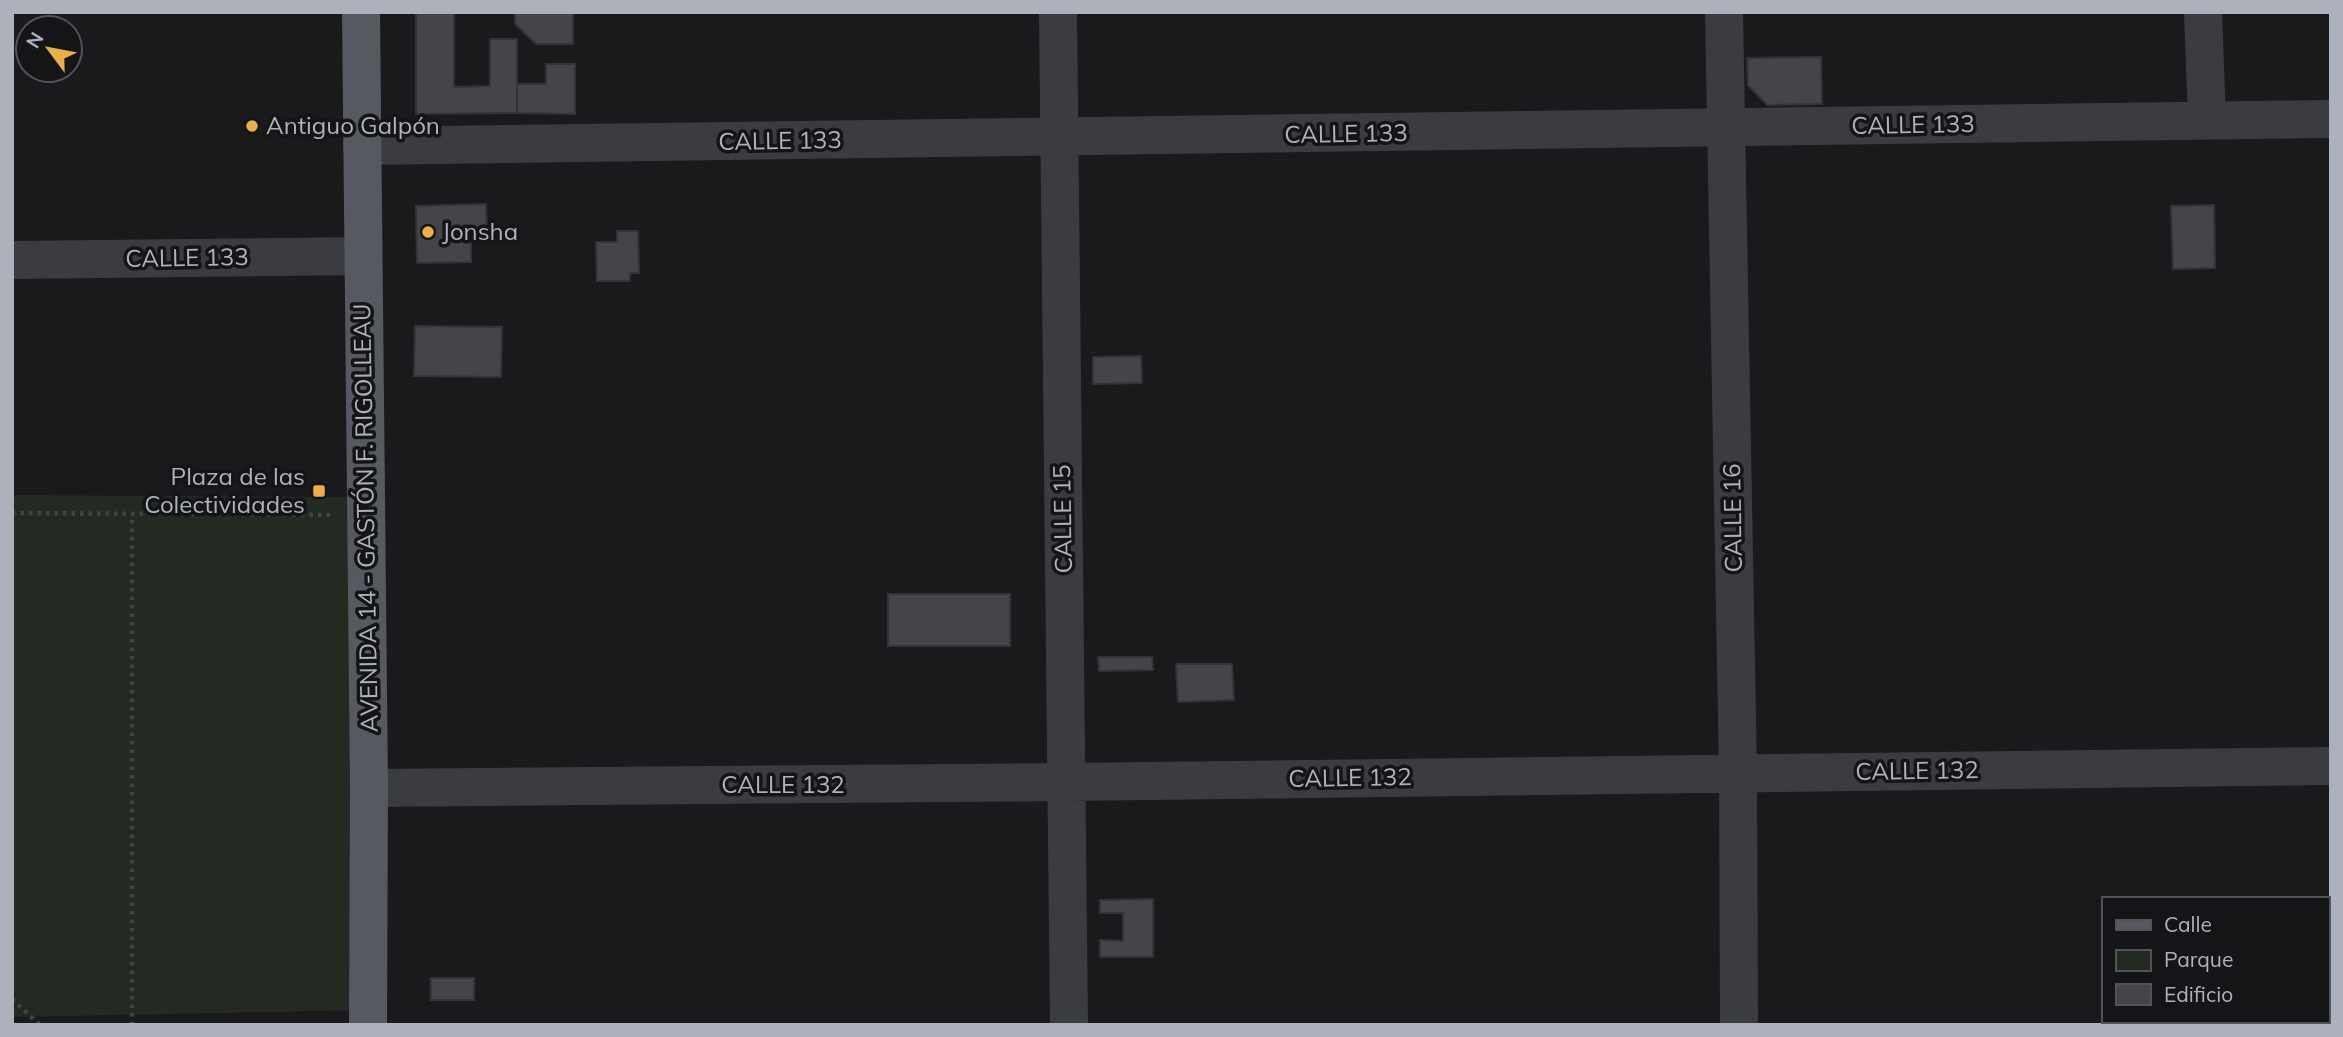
<svg xmlns="http://www.w3.org/2000/svg" width="2343" height="1037" viewBox="0 0 2343 1037" font-family="Mulish,sans-serif">
<style>
.green{fill:#222a22}
.building{fill:#444549;stroke:#343438;stroke-width:2}
.lines{fill:none;stroke-linecap:round;stroke-linejoin:round}
.path{stroke:#414348;stroke-width:4.5;stroke-dasharray:3.5 5;stroke-linecap:butt}
.minor{stroke:#3b3c41;stroke-width:38}
.major{stroke:#575960;stroke-width:38}
.poi-dot{fill:#ecaf41;stroke:#151517;stroke-width:2.5}
.labels{text-anchor:middle;stroke-width:7;stroke-linejoin:round;paint-order:stroke}
.street-label{font-size:24px;fill:#adb1bb;stroke:#151517}
.poi-label{font-size:24px;fill:#adb1bb;stroke:#151517;text-anchor:start}
</style>
<rect width="100%" height="100%" fill="#1a1a1c"/>
<!-- green -->
<path class="green" d="M12 495 363 497 364 1010 12 1017Z"/>
<!-- building -->
<path class="building" d="M416 12H454V87L490 86V39H517V113L416 114Z
M515 12H573V44H536L515 24Z
M1821 57 1822 104 1767 105 1748 85 1747 58Z
M546 64H575V114L517 113V84H546Z
M486 204 487 242H471V262L417 263 416 206Z
M2214 205 2215 268 2173 269 2171 206Z
M617 231H638L639 273H630V281H597L596 242H617Z
M415 326 502 327 501 377 414 376Z
M1141 356 1142 383 1093 384V357Z
M888 594H1010V646H888Z
M1098 657H1152L1153 670 1099 671Z
M1176 664H1232L1234 700 1178 702Z
M1153 899V957H1100V940L1123 941V913H1100V900Z
M431 978H474V1000H431Z"/>
<g class="lines">
<!-- path -->
<path class="path" d="M12 513 330 515
M12 999 40 1025
M132 1025V515"/>
<!-- minor -->
<path class="minor" d="M1058 12 1069 1025
M1724 12 1738 773 1739 1025
M2203 12 2207 121
M362 146 2331 119
M12 260 363 256
M369 788 1065 782 2331 766"/>
<!-- major -->
<path class="major" d="M361 12 369 788 368 1025"/>
</g>
<!-- markers -->
<g class="poi-dot">
<circle cx="252" cy="126" r="7"/>
<circle cx="428" cy="232" r="7"/>
<rect x="312" y="484" width="14" height="14" rx="3.5"/>
</g>
<g class="labels">
<!-- street labels -->
<g class="street-label">
<text transform="translate(1913 125) rotate(-1)" y="8">CALLE 133</text>
<text transform="translate(1346 134) rotate(-1)" y="8">CALLE 133</text>
<text transform="translate(780 141) rotate(-1)" y="8">CALLE 133</text>
<text transform="translate(187 258) rotate(-1)" y="8">CALLE 133</text>
<text transform="translate(366 518) rotate(-91)" y="8">AVENIDA 14 - GASTÓN F. RIGOLLEAU</text>
<text transform="translate(1733 518) rotate(-91)" y="8">CALLE 16</text>
<text transform="translate(1063 519) rotate(-91)" y="8">CALLE 15</text>
<text transform="translate(1917 771) rotate(-1)" y="8">CALLE 132</text>
<text transform="translate(1350 778) rotate(-1)" y="8">CALLE 132</text>
<text x="783" y="793">CALLE 132</text>
</g>
<!-- poi labels -->
<g class="poi-label">
<text x="266" y="134">Antiguo Galpón</text>
<text x="442" y="240">Jonsha</text>
<text x="305" y="485" text-anchor="end">Plaza de las<tspan x="305" dy="28">Colectividades</tspan></text>
</g>
</g>
<!-- border -->
<rect width="2343" height="1037" fill="none" stroke="#adb1bb" stroke-width="28"/>
<!-- legend -->
<rect x="2102" y="897" width="228" height="126" fill="#151517" stroke="#525359" stroke-width="2"/>
<rect x="2116" y="920" width="35" height="10" fill="#575960" stroke="#525359" stroke-width="2"/>
<text x="2164" y="932" font-size="21" fill="#adb1bb">Calle</text>
<rect x="2116" y="950" width="35" height="21" fill="#222a22" stroke="#525359" stroke-width="2"/>
<text x="2164" y="967" font-size="21" fill="#adb1bb">Parque</text>
<rect x="2116" y="984" width="35" height="21" fill="#444549" stroke="#525359" stroke-width="2"/>
<text x="2164" y="1002" font-size="21" fill="#adb1bb">Edificio</text>
<!-- north arrow -->
<g transform="translate(49 49) rotate(302)"><circle r="33" fill="#151517" stroke="#525359" stroke-width="2"/>
<path d="M0-5L12 26L0 18L-12 26Z" fill="#ecaf41"/>
<text y="-10" font-size="19" font-weight="bold" text-anchor="middle" fill="#adb1bb">N</text>
</g>
</svg>
